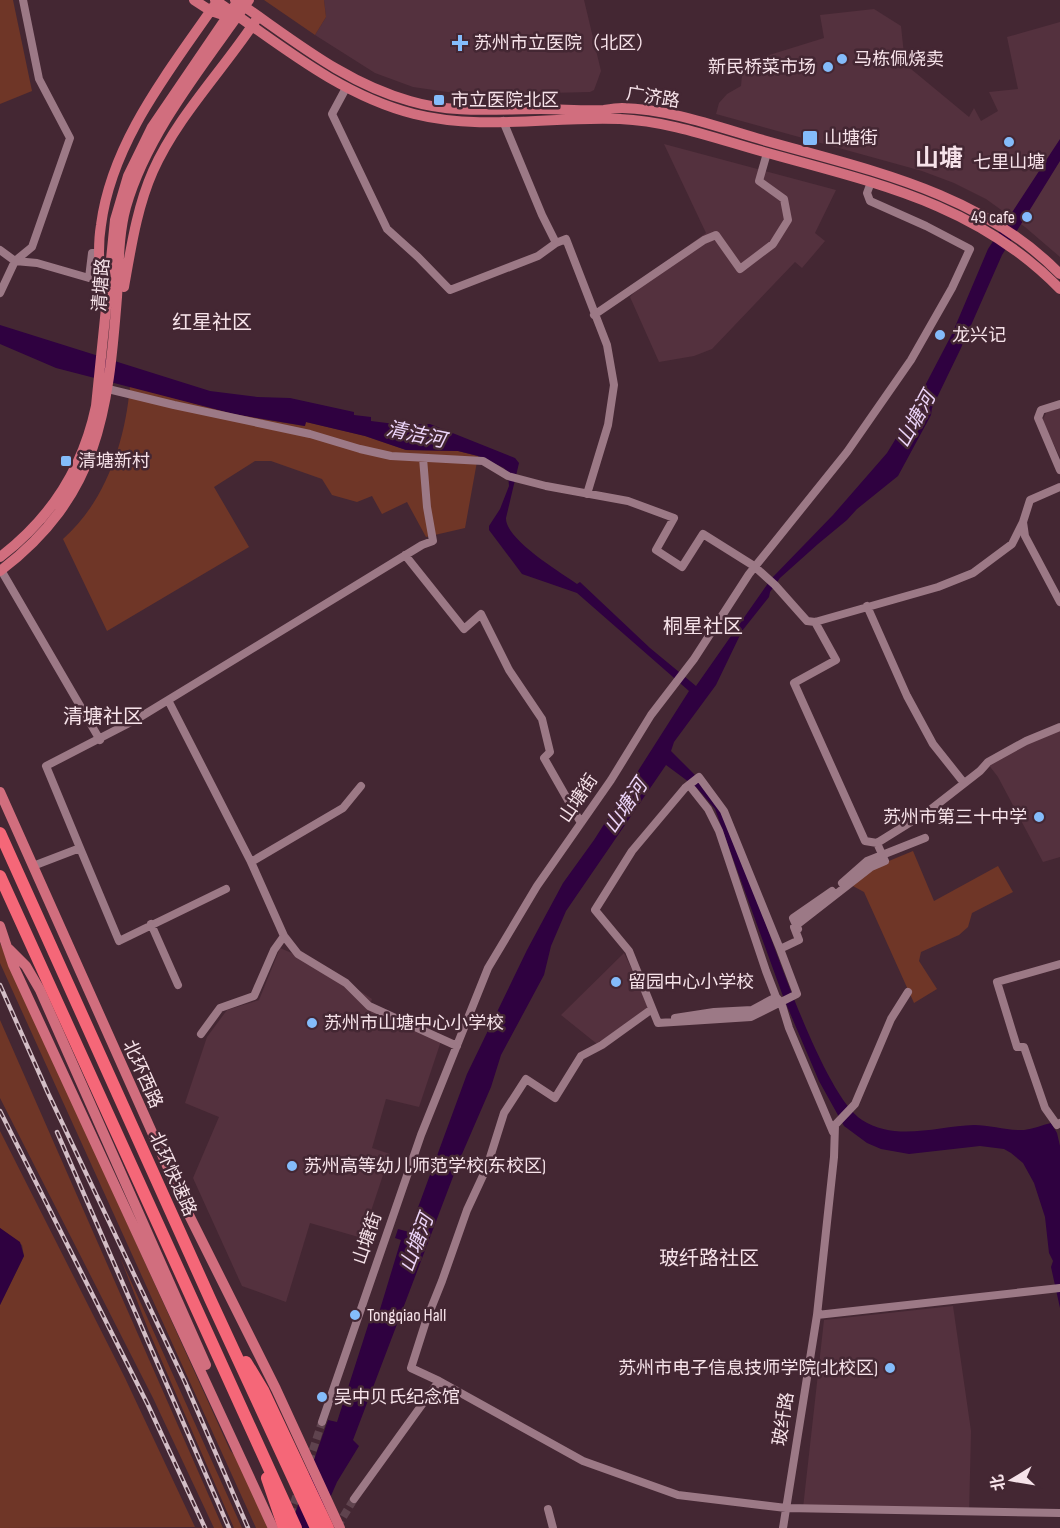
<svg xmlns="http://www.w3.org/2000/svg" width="1060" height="1528" viewBox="0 0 1060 1528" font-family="'Sofia Sans Condensed','Noto Sans SC',sans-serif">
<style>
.built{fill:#54313e}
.green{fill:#6f3627}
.water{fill:#2f0140}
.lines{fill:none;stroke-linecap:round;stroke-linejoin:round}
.minor-tunnel{stroke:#5f434e;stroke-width:8;stroke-dasharray:8 4;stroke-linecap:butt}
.minor{stroke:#9c7986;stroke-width:8}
.major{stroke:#d16e7e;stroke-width:10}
.highway{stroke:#f56778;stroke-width:12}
.rail-casing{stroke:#d3bec6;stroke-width:4.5}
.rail{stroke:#442733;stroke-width:2;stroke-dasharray:7;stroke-linecap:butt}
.poi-dot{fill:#84bcfb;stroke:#442733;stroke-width:2}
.labels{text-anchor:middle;stroke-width:5;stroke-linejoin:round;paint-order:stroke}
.poi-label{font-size:18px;fill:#f6e2e9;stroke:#442733;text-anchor:start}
.street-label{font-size:18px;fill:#f6e2e9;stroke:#442733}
.neighbourhood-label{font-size:20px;fill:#f6e2e9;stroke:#442733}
.water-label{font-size:20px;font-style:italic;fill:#ecd4f9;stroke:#442733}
.district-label{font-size:24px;font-weight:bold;fill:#f6e2e9;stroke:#442733}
</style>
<rect width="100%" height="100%" fill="#442733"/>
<!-- built -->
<path class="built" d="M324 0H584L601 71 594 90 590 92 468 95 413 87 375 73 315 35 326 17Z
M874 9 901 26 905 64 969 117 974 108 981 121 998 111 989 92 1018 89 1007 37 1060 22V257L1025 227 986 199 954 183 922 171 716 114 719 103 727 94 741 86 743 63 824 38 820 15Z
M664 144 836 190 815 233 825 241 802 268 795 262 712 349 694 356 659 362 630 297 657 268 706 233Z
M1060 406V457L1042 421 1047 411Z
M1060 729V857L1043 862 998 777 988 764 1025 744Z
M280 948 322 966 372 999 369 1008 442 1038 419 1107 386 1099 372 1148 390 1154 362 1238 310 1223 286 1302 242 1286 193 1178 219 1117 185 1103 207 1037 227 1010 259 1000Z
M624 953 652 1011 602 1048 561 1015Z
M953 1306 971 1431 969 1515 803 1508 824 1320Z"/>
<!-- green -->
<path class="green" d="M0 0H13L32 91 0 104Z
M264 0H324L326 17 315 35Z
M130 386 234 414 304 426 306 422 365 436 406 450 458 451 478 456 465 528 426 537 407 502 382 514 372 496 357 502 332 495 322 479 271 461H255L214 487 249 547 107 631 63 539C106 501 125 442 130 386Z
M913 851 934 901 998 866 1013 892 972 913 968 927 959 935 921 952 919 961 937 989 914 1003 864 892 851 885 872 868Z
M0 943 230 1450 240 1462 269 1528H256L0 963Z
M0 1020 223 1528H214L153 1398 0 1098Z
M0 1131 125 1378 195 1527 0 1528V1305L24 1256 22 1245 0 1228Z
M120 1257 242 1528H234L148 1329Z"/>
<!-- water -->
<path class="water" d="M1060 139V161L1002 255 961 348 932 408 931 415 898 476 857 509 847 520 818 544 780 578 770 592 769 597 742 631 716 685 674 742 671 751 703 783 717 803C732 841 749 879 763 917 780 961 826 1097 862 1120 896 1142 938 1126 974 1125 990 1125 1008 1131 1024 1130 1033 1129 1042 1125 1051 1123L1057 1133 1060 1146V1308L1051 1267 1053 1261 1049 1253 1045 1217 1034 1183 1023 1163 1011 1153 1004 1149 980 1146 909 1154 881 1149 867 1143 844 1126 819 1081 784 999 715 809 697 788 666 765 566 911 551 946 544 975 501 1055 491 1087 459 1161 353 1440 359 1446 337 1482 317 1528H290L328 1420 337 1422 372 1313 378 1316 401 1240 395 1238 398 1229 409 1232 467 1074 527 950 563 883 594 840 689 691 577 593 522 574 489 530V526L500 509 509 486 508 473 504 468 478 456 458 451 406 450 365 436 306 422 305 426 234 414 56 368 0 344V325L210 391 257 397 290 398 354 412V415L371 417V421L403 425 430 424 515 458 519 463 506 518C505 539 560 572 577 584L580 582 650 648 696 686 771 579 833 515 887 453 906 422 952 334 988 249Z
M0 1228 20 1242 24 1256 0 1305Z"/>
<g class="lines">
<!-- minor-tunnel -->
<path class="minor-tunnel" d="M309 1462 322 1422
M290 1515 299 1488
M337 1527 354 1499"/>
<!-- minor -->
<path class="minor" d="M346 88 332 114 387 229 418 257 450 290 538 256 556 243
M503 121 542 215 556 243 566 239 607 345 614 385 608 425 587 494
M0 250 15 261 37 263 89 278 92 253H99
M0 293 15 261 32 247 70 138 39 79 23 0
M594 315 704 240 716 235 740 269 773 244 788 220 784 199 759 181 767 153
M108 389 174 405 310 434 360 449 391 456 483 461 508 476 546 486 628 501 674 518 656 550 682 567 703 534 754 566 775 585 807 621 815 622 938 587 973 573 1012 544 1023 522
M1060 404 1041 410 1038 418 1060 470
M1060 487 1030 500 1023 522 1025 536 1060 602
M405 555 464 629 481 614 509 670 542 719 550 752 544 758 581 823
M1 570 100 740
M867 606 907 696 933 744 964 783
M815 622 836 660 794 683 865 841 877 843
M168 700 251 862 284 936 298 954 346 983 369 1006 457 1046
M689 785 708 809 719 831 766 971 776 997 781 1002 789 1028 833 1132
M80 848 119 941 226 889
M251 862 343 808 361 786
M33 866 80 848 46 766 137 719 422 545 433 541 427 507 423 458
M842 883 867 861 925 838
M151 924 178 985
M798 929 793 918 832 891
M780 949 724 811 699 777 685 788 632 851 595 910 629 951 658 1023 751 1017 797 994 780 949 799 940 794 927 871 867 885 861 877 843 930 810 980 771 988 762 1026 741 1060 727
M1060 964 997 982 1017 1047H1024L1045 1108 1057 1125 1060 1123
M675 1018 714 1012 752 1010 776 997
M201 1034 220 1008 254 996 274 950 284 936
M817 1315 1060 1288
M439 1381 583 1461 678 1495 786 1508 1060 1513
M322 1422 421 1135 488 968 537 886 611 780 651 715 694 659 749 574 847 452 911 360 952 288 970 249 926 226 870 201 867 193 871 182
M354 1499 439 1381 411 1368 426 1321 442 1281 467 1210 487 1167 504 1113 526 1079 555 1098 581 1056 602 1045 652 1009
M548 1509 553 1528
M783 1528 817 1315 834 1157 835 1125 855 1104 891 1019 908 992"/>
<!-- major -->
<path class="major" d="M194 0 211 11 232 18
M215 0C278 43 339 95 414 114 481 131 552 116 620 119 669 121 717 139 764 152 875 183 976 203 1060 289
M235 0C291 38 344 83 410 101 454 114 496 109 541 109 562 109 583 111 604 110 610 109 616 108 622 108 669 109 718 127 763 140 869 170 980 192 1060 274
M124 287C131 248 137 207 153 171 177 117 223 70 256 20
M102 298C100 274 97 249 101 225 112 140 171 69 218 0
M0 557C50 519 83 468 96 406L115 220 128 176 152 127 235 5
M0 571C99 496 108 412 117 297 119 268 118 236 126 207 147 133 205 63 249 0
M0 792 189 1215 276 1389 340 1528
M0 926 13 965 273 1528
M9 949 26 966 40 990 206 1365"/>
<!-- highway -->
<path class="highway" d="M0 833 211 1301 316 1528
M0 876 296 1528
M246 1362 263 1390 328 1528
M267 1478 284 1528"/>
<!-- rail casing -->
<g class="rail-casing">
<path id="rail" d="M0 985 48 1093 185 1382 248 1528
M0 1111 148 1405 205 1528
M57 1132 229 1528"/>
</g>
<!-- rail -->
<use href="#rail" class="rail"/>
</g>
<!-- markers -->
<g class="poi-dot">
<path d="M457 34h6v6h6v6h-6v6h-6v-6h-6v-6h6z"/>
<circle cx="842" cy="59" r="6"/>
<circle cx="828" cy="67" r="6"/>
<rect x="433" y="94" width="12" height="12" rx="3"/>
<rect x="802" y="130" width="16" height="16" rx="3"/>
<circle cx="1009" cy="142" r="6"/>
<circle cx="1027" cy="217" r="6"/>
<circle cx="940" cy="335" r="6"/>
<rect x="60" y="455" width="12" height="12" rx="3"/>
<circle cx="1039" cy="817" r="6"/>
<circle cx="616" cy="982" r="6"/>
<circle cx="312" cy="1023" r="6"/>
<circle cx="292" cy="1166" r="6"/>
<circle cx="355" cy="1315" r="6"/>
<circle cx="890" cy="1368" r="6"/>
<circle cx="322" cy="1397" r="6"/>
</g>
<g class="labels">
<!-- poi labels -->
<g class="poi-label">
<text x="474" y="49">苏州市立医院（北区）</text>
<text x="854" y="65">马栋佩烧卖</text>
<text x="816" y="73" text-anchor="end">新民桥菜市场</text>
<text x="451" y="106">市立医院北区</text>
<text x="824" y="144">山塘街</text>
<text x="1009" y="168" text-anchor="middle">七里山塘</text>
<text x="1015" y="223" text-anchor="end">49 cafe</text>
<text x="952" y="341">龙兴记</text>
<text x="78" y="467">清塘新村</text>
<text x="1027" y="823" text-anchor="end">苏州市第三十中学</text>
<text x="628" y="988">留园中心小学校</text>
<text x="324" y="1029">苏州市山塘中心小学校</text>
<text x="304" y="1172">苏州高等幼儿师范学校(东校区)</text>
<text x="367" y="1321">Tongqiao Hall</text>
<text x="878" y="1374" text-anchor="end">苏州市电子信息技师学院(北校区)</text>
<text x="334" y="1403">吴中贝氏纪念馆</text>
</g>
<!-- street labels -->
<g class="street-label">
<text transform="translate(653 97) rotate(9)" y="6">广济路</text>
<text transform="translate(101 285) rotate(-86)" y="6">清塘路</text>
<text transform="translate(578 798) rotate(-56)" y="6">山塘街</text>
<text transform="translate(143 1074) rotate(66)" y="6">北环西路</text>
<text transform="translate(173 1174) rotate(66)" y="6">北环快速路</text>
<text transform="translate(367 1238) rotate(-71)" y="6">山塘街</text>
<text transform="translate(783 1419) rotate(-81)" y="6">玻纤路</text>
</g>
<!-- neighbourhood labels -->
<g class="neighbourhood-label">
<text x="212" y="329">红星社区</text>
<text x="703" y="633">桐星社区</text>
<text x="103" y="723">清塘社区</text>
<text x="709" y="1265">玻纤路社区</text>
</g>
<!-- water labels -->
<g class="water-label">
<text transform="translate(915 419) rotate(-61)" y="7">山塘河</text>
<text transform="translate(416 434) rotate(12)" y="7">清洁河</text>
<text transform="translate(625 806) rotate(-56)" y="7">山塘河</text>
<text transform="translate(416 1243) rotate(-69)" y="7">山塘河</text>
</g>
<!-- district labels -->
<g class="district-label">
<text x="939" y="166">山塘</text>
</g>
</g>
<!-- north arrow -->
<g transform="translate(1012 1480) rotate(259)" stroke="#442733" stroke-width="4.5" paint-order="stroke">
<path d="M0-4.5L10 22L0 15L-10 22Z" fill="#f6e2e9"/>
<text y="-9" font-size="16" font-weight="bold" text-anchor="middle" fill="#f6e2e9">北</text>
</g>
</svg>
